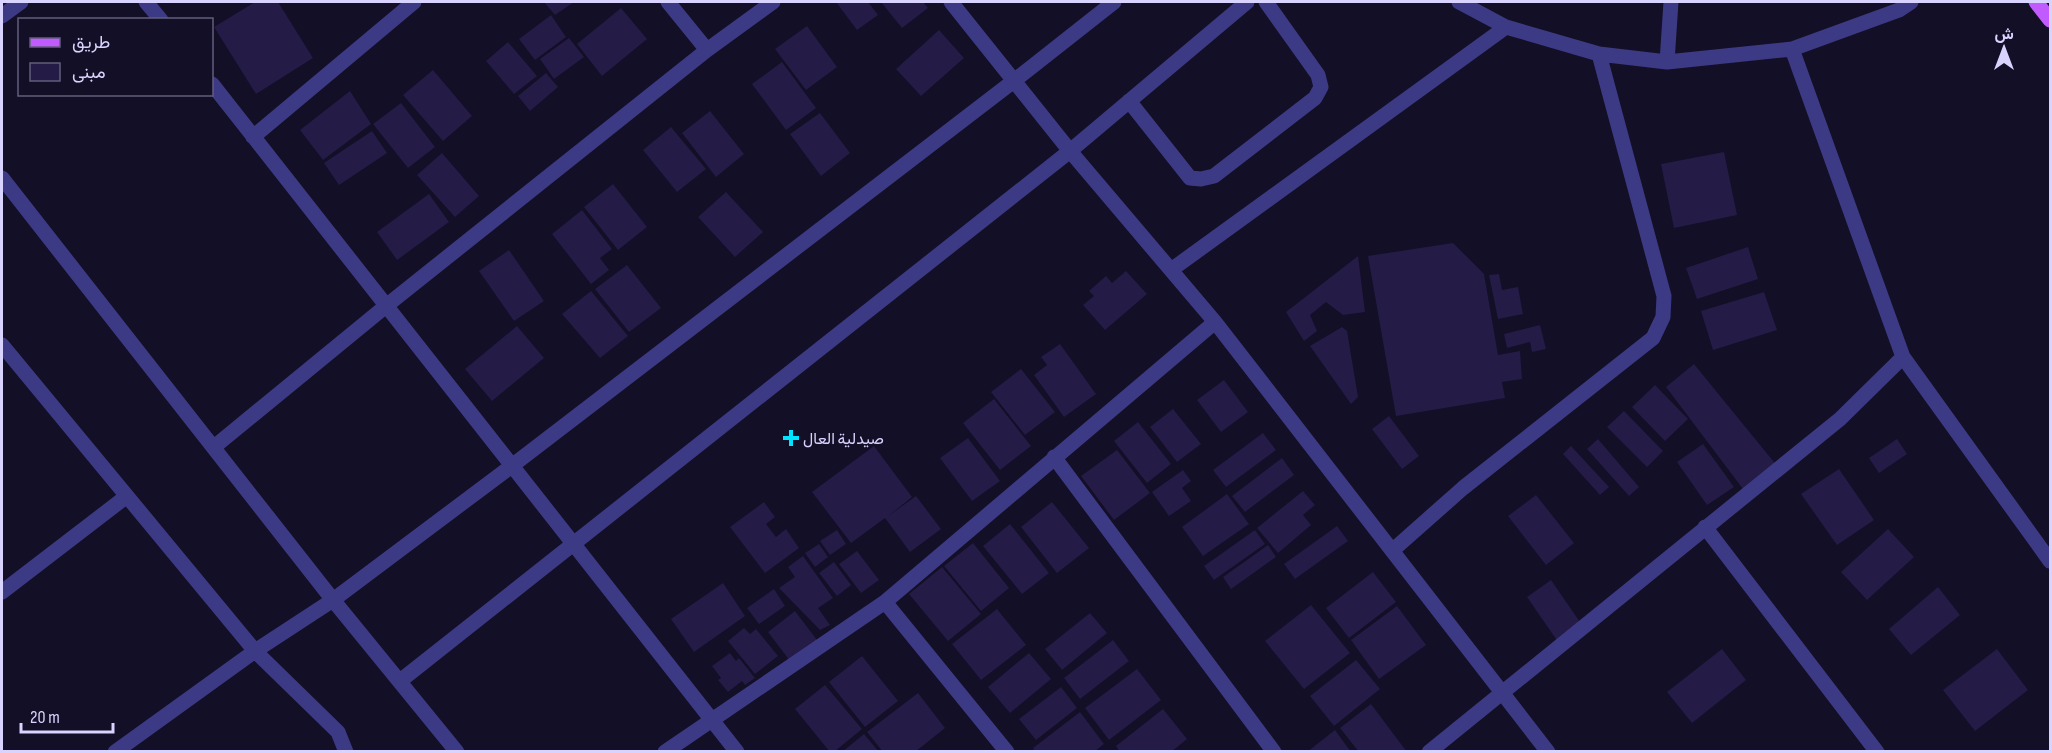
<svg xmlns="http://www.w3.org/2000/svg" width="2052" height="753" viewBox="0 0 2052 753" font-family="'Sofia Sans Condensed',Vazirmatn,sans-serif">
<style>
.building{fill:#241b47}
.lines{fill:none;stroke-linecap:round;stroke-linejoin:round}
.minor{stroke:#3d3a85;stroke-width:15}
.major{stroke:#c25bff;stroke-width:15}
.poi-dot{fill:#00e5ff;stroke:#130f26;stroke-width:2}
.labels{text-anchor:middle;stroke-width:4.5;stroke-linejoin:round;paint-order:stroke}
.poi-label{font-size:16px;fill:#d9d4ff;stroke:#130f26;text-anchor:start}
</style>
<rect width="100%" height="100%" fill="#130f26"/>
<!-- building -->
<path class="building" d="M255 2H278L313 58 256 94 214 27Z
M544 2H574L555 15Z
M836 2H868L878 15 857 30Z
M881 2H923L928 8 902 28Z
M621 8 647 39 602 76 577 44Z
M551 15 566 37 535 60 519 39Z
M807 26 837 67 806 90 775 49Z
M939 30 964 58 921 96 896 69Z
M569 38 584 57 554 79 540 59Z
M508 42 537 76 514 94 486 61Z
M782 62 816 108 786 130 752 84Z
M433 70 472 116 443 141 403 95Z
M546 73 558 87 530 111 518 96Z
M350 91 371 124 323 160 300 130Z
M401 103 435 147 408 168 373 124Z
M710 111 744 154 716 177 682 133Z
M820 113 850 153 821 176 790 134Z
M671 127 706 169 677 192 643 150Z
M372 131 387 153 339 185 324 163Z
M1724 152 1737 215 1674 228 1661 164Z
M442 153 479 196 455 217 417 175Z
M613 184 647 227 618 250 584 207Z
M726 192 763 232 735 257 698 217Z
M429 194 449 222 397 260 377 232Z
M582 210 612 249 600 258 609 270 591 284 552 234Z
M1453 243 1484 274 1498 355 1520 351 1522 379 1502 382 1505 398 1396 416 1368 256Z
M1748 247 1758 279 1697 299 1686 268Z
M509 250 544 301 514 321 479 271Z
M1358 256 1365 312 1343 315 1326 302 1310 315 1317 331 1304 341 1286 312Z
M627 265 661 308 629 332 595 289Z
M1126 271 1147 294 1105 330 1083 305 1094 296 1089 291 1106 276 1112 283Z
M1499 274 1502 290 1518 287 1523 314 1498 319 1489 275Z
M591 291 628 336 600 358 562 314Z
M1764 292 1777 330 1713 350 1701 311Z
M1540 325 1546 349 1532 352 1530 342 1507 348 1504 334Z
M517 326 544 358 492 401 465 369Z
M1342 327 1347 331 1358 397 1351 404 1310 346Z
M1060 344 1096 394 1064 417 1034 375 1047 365 1041 357Z
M1694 364 1778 467 1746 493 1666 387Z
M1021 369 1055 412 1025 435 991 392Z
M1224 380 1248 412 1221 432 1197 400Z
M1655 385 1688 419 1665 441 1632 407Z
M994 399 1031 446 1000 470 963 423Z
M1173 409 1201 444 1177 462 1150 427Z
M1624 411 1663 451 1647 467 1607 427Z
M1389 416 1419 456 1402 469 1372 429Z
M1138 422 1171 464 1147 483 1114 441Z
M1263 433 1276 450 1226 487 1213 470Z
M968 438 1000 481 972 501 940 458Z
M1598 439 1639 487 1629 496 1587 449Z
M1897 439 1907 454 1879 473 1869 458Z
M1703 444 1734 487 1707 505 1677 462Z
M874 446 912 497 887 517 916 496 941 529 910 552 885 518 851 543 812 492Z
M1571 446 1609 487 1600 495 1563 454Z
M1117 450 1150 493 1114 520 1081 476Z
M1282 458 1294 475 1245 512 1232 496Z
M1839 469 1874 520 1837 545 1801 494Z
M1183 470 1191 481 1182 488 1191 501 1169 516 1152 492Z
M1303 491 1315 505 1303 515 1311 525 1278 553 1257 528Z
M1227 494 1249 524 1203 556 1182 527Z
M1536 495 1574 543 1546 565 1508 516Z
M764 502 775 517 766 524 776 537 786 529 799 548 765 573 730 527Z
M1052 502 1089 548 1057 573 1021 527Z
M1010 524 1049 573 1022 594 983 546Z
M1337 526 1348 541 1295 579 1284 564Z
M1888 529 1914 557 1867 600 1841 572Z
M837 530 846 544 830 555 820 541Z
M1255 530 1265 544 1214 580 1204 566Z
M973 543 1009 588 981 611 944 566Z
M819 544 828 557 815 567 805 553Z
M1268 545 1276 557 1231 589 1223 577Z
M857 551 879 580 861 593 839 564Z
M803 556 833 598 818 608 830 625 820 630 779 588 795 577 788 567Z
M834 562 851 585 837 596 819 573Z
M942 567 981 614 948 641 909 594Z
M1373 572 1396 602 1349 638 1326 608Z
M1551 580 1582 625 1558 642 1527 597Z
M723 583 745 616 694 652 671 619Z
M1938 587 1960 615 1911 655 1889 629Z
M774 589 785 606 759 624 747 608Z
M1311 605 1350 653 1304 689 1265 641Z
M1397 606 1426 645 1379 679 1351 640Z
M997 609 1026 645 981 680 952 644Z
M795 611 817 640 790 661 768 632Z
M1090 613 1107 633 1062 670 1045 649Z
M744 628 750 634 756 629 778 656 755 674 728 641Z
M1113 640 1129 661 1080 699 1064 678Z
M1722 649 1746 680 1692 723 1667 692Z
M1997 649 2028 690 1975 731 1943 690Z
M730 653 736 661 739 658 755 678 745 685 742 681 728 692 718 680 721 678 712 666Z
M1029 653 1051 679 1010 713 988 687Z
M862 656 898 701 865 727 829 682Z
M1356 660 1380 689 1334 726 1310 696Z
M1137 669 1161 700 1109 740 1085 708Z
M825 685 862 729 834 752H830L795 709Z
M1061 687 1077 708 1036 740 1019 719Z
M918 693 945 728 915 752H883L867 732Z
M1371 704 1407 752H1359L1340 728Z
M1163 709 1187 739 1171 752H1120L1116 746Z
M1080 712 1104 744 1094 752H1035L1033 748Z
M1335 730 1351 752H1307Z
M864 734 879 752H842Z"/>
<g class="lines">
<!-- minor -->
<path class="minor" d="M146 2 161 20
M668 2 707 50
M951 2 1070 151 1215 322 1548 752
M1459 2 1506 27 1599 54 1667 62 1792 49 1899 10 1911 2
M2 16 21 2
M1792 49 1903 357 2050 561
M1667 62 1671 2
M212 84 737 752
M1129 101 1190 178 1201 179 1214 176 1315 98 1321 87 1318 75 1266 2
M253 137 414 2
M2 178 333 600 457 752
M1171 270 1506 27
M2 345 255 651 338 732 346 752
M214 447 386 306 707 50 773 2
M1054 457 1274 752
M1705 527 1877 752
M1393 550 1463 488 1653 338 1663 317 1664 296 1599 54
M2 592 127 496
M885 602 1007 752
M400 681 1070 151 1247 2
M115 752 255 651 333 600 513 465 1015 80 1114 2
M665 752 885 602 1215 322
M1429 752 1840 419 1903 357"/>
<!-- major -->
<path class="major" d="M2036 2 2050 20"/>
</g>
<!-- markers -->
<path class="poi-dot" d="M788 429h6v6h6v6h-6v6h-6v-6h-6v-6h6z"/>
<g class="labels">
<!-- poi labels -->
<g class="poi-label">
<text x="803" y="444">صيدلية العال</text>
</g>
</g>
<!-- border -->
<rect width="2052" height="753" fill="none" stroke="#d9d4ff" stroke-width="6"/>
<!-- legend -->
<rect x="18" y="18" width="195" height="78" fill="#130f26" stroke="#625e7d" stroke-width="1.5"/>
<rect x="30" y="38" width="30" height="9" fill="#c25bff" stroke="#625e7d" stroke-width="1.5"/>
<text x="72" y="48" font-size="18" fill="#d9d4ff">طريق</text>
<rect x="30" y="63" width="30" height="18" fill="#241b47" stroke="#625e7d" stroke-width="1.5"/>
<text x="72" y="78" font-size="18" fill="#d9d4ff">مبنى</text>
<!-- north arrow -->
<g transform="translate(2004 48)" stroke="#130f26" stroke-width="4.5" paint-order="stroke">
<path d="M0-4.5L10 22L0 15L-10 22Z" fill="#d9d4ff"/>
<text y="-9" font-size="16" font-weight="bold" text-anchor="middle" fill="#d9d4ff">ش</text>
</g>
<!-- scale -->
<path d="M21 723v9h92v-9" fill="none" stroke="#d9d4ff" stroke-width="3"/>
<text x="30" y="723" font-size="18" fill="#d9d4ff" stroke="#130f26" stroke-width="4.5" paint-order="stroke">20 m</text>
</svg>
